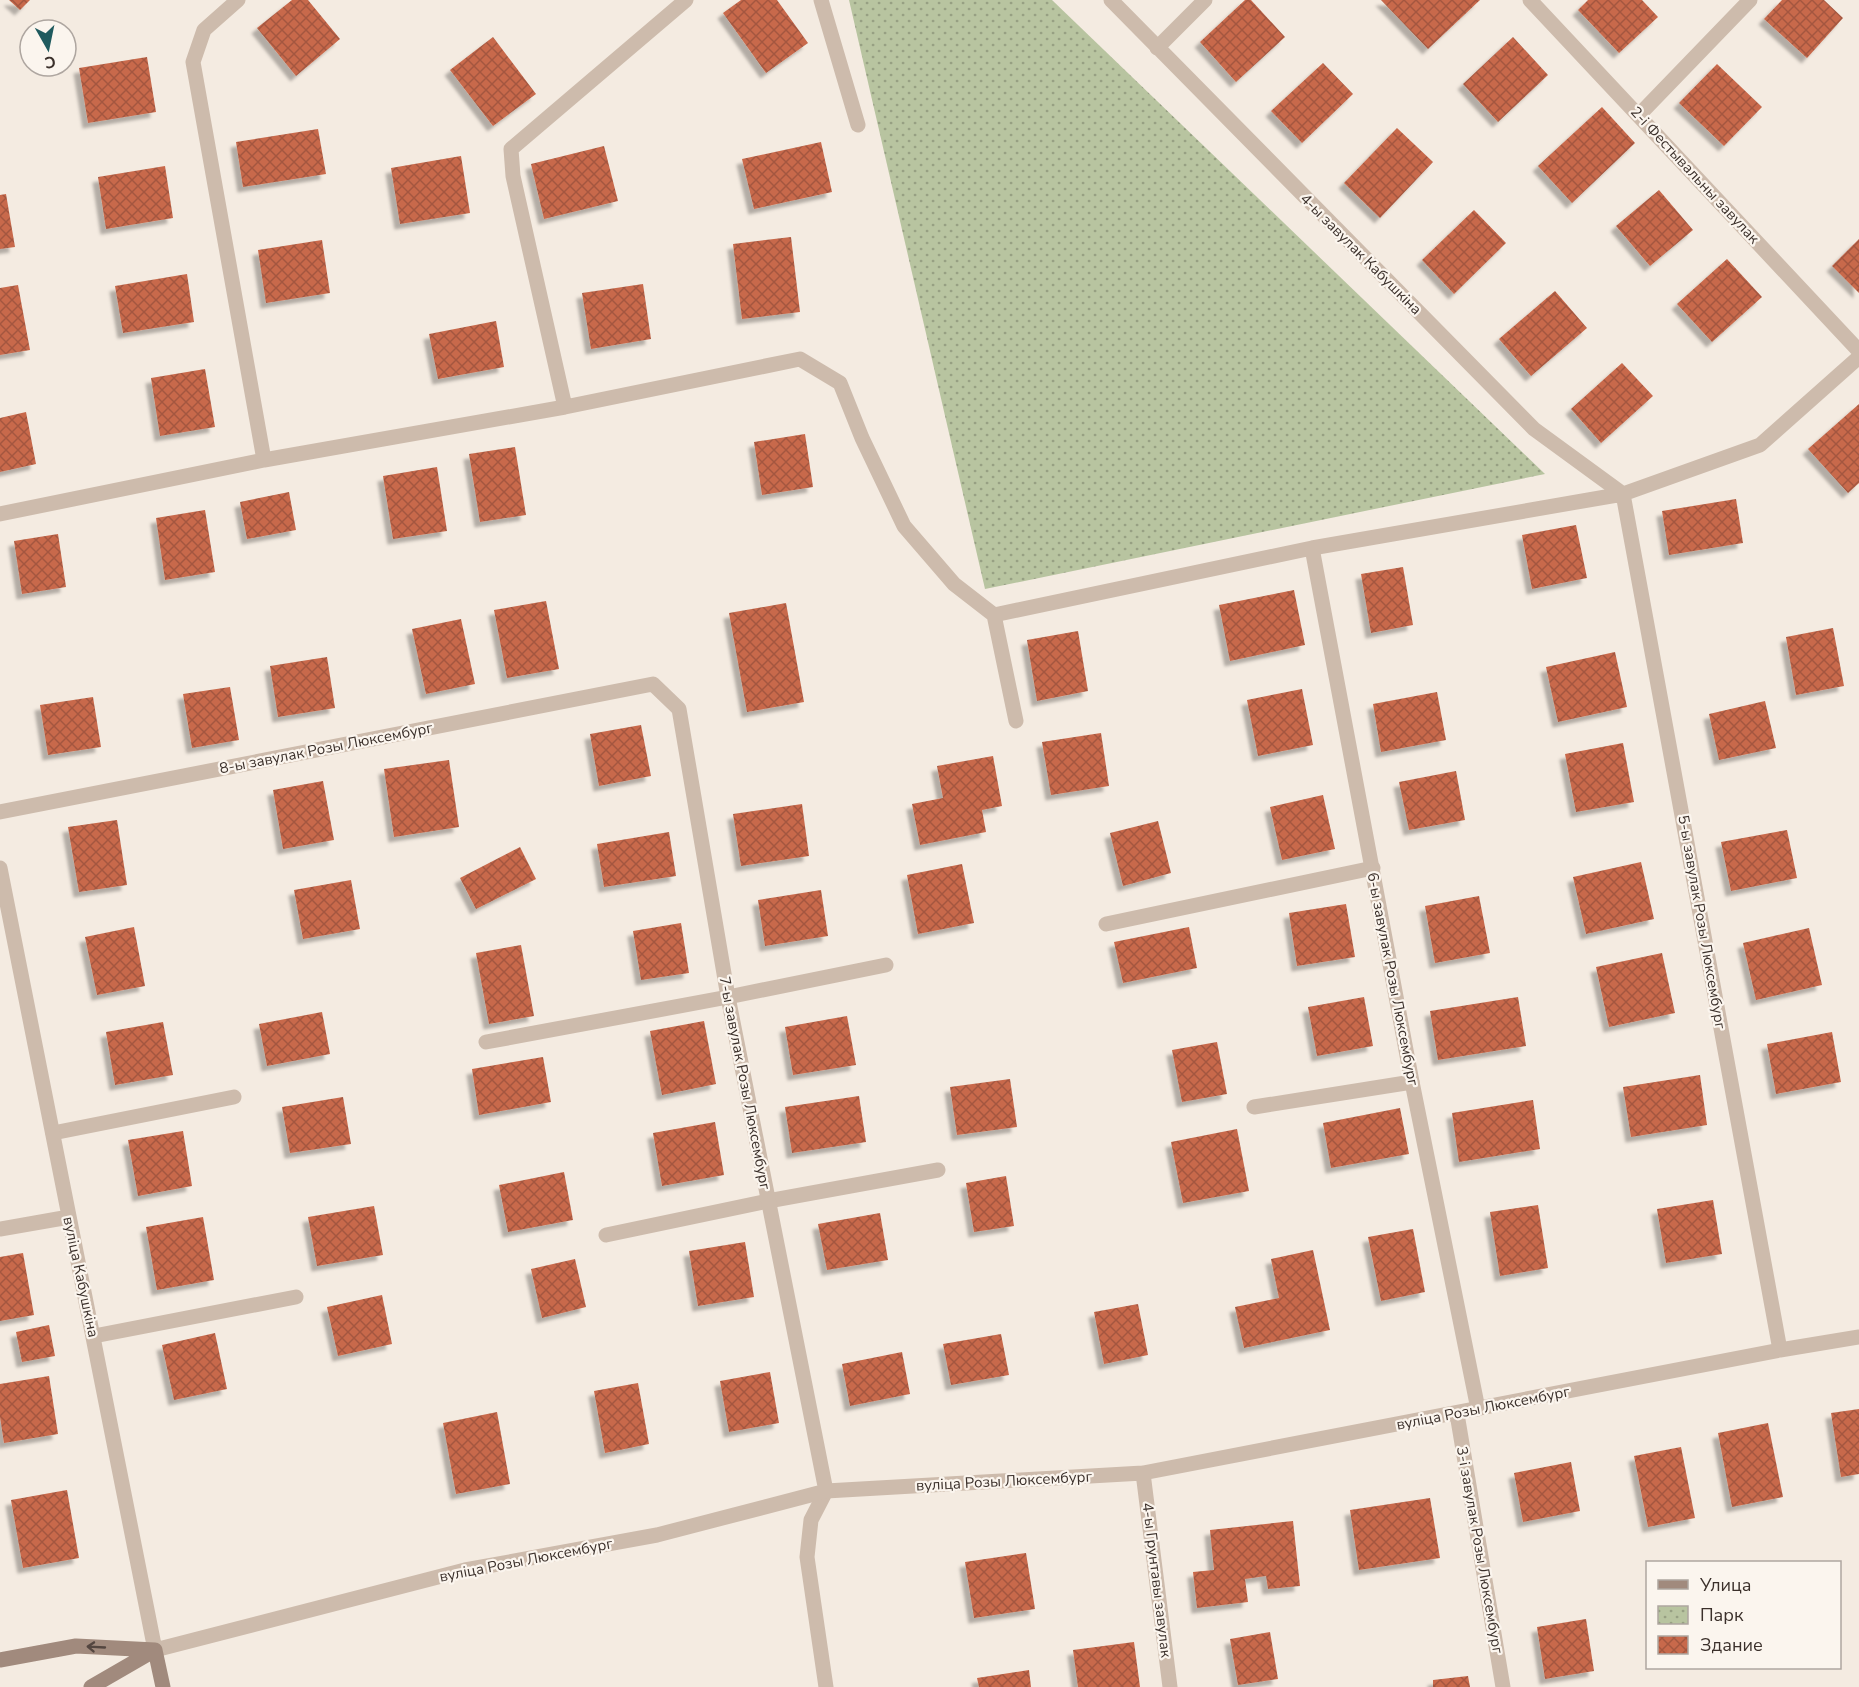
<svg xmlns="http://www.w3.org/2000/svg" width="1859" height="1687" viewBox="0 0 1859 1687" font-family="'Nunito Sans',sans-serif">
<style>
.park{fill:url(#park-dots)}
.building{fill:url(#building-cross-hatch);filter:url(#shadow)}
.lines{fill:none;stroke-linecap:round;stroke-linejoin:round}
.lane{stroke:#cdbbac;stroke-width:15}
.street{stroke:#cdbbac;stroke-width:15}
.secondary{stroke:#a18a7d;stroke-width:15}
.oneway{stroke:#544640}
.labels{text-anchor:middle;stroke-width:4.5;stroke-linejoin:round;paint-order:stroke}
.street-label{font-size:15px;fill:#3b302b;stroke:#fbf5ee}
</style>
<defs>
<pattern id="park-dots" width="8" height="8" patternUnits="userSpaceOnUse" patternTransform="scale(1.5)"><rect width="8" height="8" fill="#b8c4a0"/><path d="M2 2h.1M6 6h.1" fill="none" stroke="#97a083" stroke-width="1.8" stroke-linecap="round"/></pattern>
<pattern id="building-cross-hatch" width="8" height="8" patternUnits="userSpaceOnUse" patternTransform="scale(1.5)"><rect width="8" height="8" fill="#c8694b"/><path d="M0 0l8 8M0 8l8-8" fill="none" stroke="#a4573f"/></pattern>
<filter id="shadow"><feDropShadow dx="-5.5" dy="5.5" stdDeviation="1.5" flood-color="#0004"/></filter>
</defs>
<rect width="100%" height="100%" fill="#f4ebe1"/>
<!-- park -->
<path class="park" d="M849 0H1052L1545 474 985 589Z"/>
<!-- building -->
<path class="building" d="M9 0H30L20 10Z
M292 0H308L340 39 296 76 257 28Z
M741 0H777L808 43 766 73 723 13Z
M1245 0H1251L1285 37 1236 82 1200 42Z
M1381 0H1480L1428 49Z
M1588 0H1642L1658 17 1619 53 1578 10Z
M1782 0H1824L1843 18 1807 58 1764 19Z
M493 37 536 94 493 126 450 70Z
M1513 37 1548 75 1498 122 1463 84Z
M147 57 156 112 88 123 79 68Z
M1323 63 1353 94 1302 143 1271 111Z
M1717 64 1762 107 1724 146 1679 103Z
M1602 107 1635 143 1572 203 1538 166Z
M1397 128 1433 162 1380 218 1344 183Z
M318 129 326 174 243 187 236 142Z
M821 142 832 192 754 209 742 159Z
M604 146 618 201 544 219 531 164Z
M461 156 470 213 400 224 391 168Z
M165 166 173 218 106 229 98 177Z
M1659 190 1693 230 1650 266 1616 226Z
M6 194 15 247 0 249V195Z
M1474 210 1506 243 1454 294 1422 260Z
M791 237 800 312 742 319 733 244Z
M1859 239V293L1832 266Z
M322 240 330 293 266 303 258 250Z
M1727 259 1762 297 1712 342 1677 304Z
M187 274 194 322 123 333 115 286Z
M643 284 651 339 591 349 582 293Z
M18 285 30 350 0 355V288Z
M1555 291 1587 328 1531 376 1499 339Z
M496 321 504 367 438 379 429 334Z
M1622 363 1653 396 1601 443 1571 409Z
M205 369 215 427 160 436 151 378Z
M1859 404V483L1848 493 1808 449Z
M26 412 36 464 0 472V418Z
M805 434 813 487 762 495 754 442Z
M515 447 526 515 480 522 469 454Z
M437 467 447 531 393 539 383 476Z
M289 492 296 530 247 539 240 502Z
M1736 499 1743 543 1669 555 1662 511Z
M205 510 215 572 165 580 156 518Z
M1576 525 1587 578 1532 589 1522 535Z
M58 534 66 587 22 594 14 541Z
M1403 567 1413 625 1371 633 1361 574Z
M1294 590 1305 645 1230 661 1219 605Z
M546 601 559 669 507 678 494 610Z
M786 603 804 702 747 712 729 613Z
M461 619 475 684 426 694 412 629Z
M1833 628 1844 686 1796 695 1786 637Z
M1078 631 1088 691 1037 701 1027 640Z
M1615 652 1627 707 1558 722 1546 667Z
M327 657 335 708 278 717 270 666Z
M230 687 239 740 192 748 183 694Z
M1302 689 1313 745 1258 756 1247 700Z
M1437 692 1446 740 1381 752 1373 704Z
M93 697 101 747 48 755 40 705Z
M1765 701 1776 748 1719 760 1709 714Z
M641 725 651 776 599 786 590 734Z
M1101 733 1109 786 1051 795 1042 742Z
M1623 743 1634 802 1576 812 1565 754Z
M993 756 1002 806 982 810 986 832 920 845 912 804 943 798 937 766Z
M449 760 459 827 394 837 384 769Z
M1456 771 1465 820 1409 830 1399 782Z
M323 781 334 840 283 849 273 790Z
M1323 795 1335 849 1282 860 1270 807Z
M802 804 809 856 741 866 733 814Z
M117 820 127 885 79 892 68 827Z
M1158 821 1171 873 1123 886 1110 833Z
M1787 830 1797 878 1731 891 1721 842Z
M669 832 676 876 604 887 597 844Z
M520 847 536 879 476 909 460 878Z
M1641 862 1654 919 1586 934 1573 877Z
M962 864 974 923 918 934 907 875Z
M351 880 360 929 303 939 294 890Z
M821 890 828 936 765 946 758 900Z
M1479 896 1490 953 1435 963 1425 906Z
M1346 904 1355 957 1297 966 1289 913Z
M681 923 689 973 641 980 633 931Z
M134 927 145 986 97 995 85 937Z
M1189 927 1197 968 1123 983 1114 942Z
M1809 928 1822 985 1756 1000 1743 943Z
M521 945 534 1016 489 1024 476 953Z
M1662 953 1675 1013 1609 1027 1596 967Z
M1364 997 1373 1046 1317 1056 1308 1007Z
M1518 997 1526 1046 1438 1060 1430 1011Z
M322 1012 330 1054 267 1066 259 1024Z
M847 1016 856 1065 793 1075 785 1027Z
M704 1021 716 1084 662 1095 650 1031Z
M163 1022 173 1075 115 1085 106 1032Z
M1832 1032 1841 1082 1776 1094 1767 1044Z
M1217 1042 1227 1094 1182 1102 1172 1050Z
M543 1057 551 1102 479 1115 472 1069Z
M1700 1075 1707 1125 1631 1137 1623 1087Z
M1010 1079 1017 1127 957 1135 950 1087Z
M859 1096 866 1142 792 1153 785 1107Z
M343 1097 351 1144 290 1153 282 1107Z
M1533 1100 1540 1149 1459 1162 1452 1113Z
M1400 1108 1409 1154 1331 1168 1323 1123Z
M715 1122 724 1175 662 1186 653 1133Z
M1237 1129 1249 1191 1183 1203 1171 1142Z
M183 1131 192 1186 138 1196 128 1140Z
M564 1172 573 1220 508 1232 499 1185Z
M1006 1176 1014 1226 974 1232 966 1183Z
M1713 1200 1722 1254 1666 1263 1657 1209Z
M1538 1205 1548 1268 1500 1276 1490 1212Z
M374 1206 383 1255 317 1266 308 1217Z
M880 1213 888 1260 827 1270 818 1224Z
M203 1217 214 1280 157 1290 146 1227Z
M1413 1229 1425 1292 1381 1301 1368 1237Z
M745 1242 754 1297 698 1306 689 1251Z
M1313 1250 1330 1330 1244 1348 1235 1307 1279 1298 1271 1259Z
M23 1253 34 1315 0 1321V1257Z
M575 1259 586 1307 542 1318 531 1269Z
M382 1295 392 1344 338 1356 327 1307Z
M1138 1304 1148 1355 1104 1364 1094 1312Z
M49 1325 55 1356 22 1362 16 1332Z
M215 1333 227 1389 174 1400 162 1345Z
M1001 1334 1009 1375 951 1385 943 1344Z
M902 1352 910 1394 850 1406 842 1364Z
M770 1372 779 1423 729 1432 720 1381Z
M49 1376 58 1434 4 1443 0 1417V1384Z
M638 1383 649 1444 605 1453 594 1391Z
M1859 1409V1474L1841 1477 1831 1413Z
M497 1412 510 1484 456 1494 443 1423Z
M1768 1423 1783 1497 1732 1507 1718 1433Z
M1681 1447 1695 1518 1648 1527 1634 1456Z
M1571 1462 1580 1511 1523 1522 1514 1473Z
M67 1490 79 1558 23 1568 11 1500Z
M1430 1498 1440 1558 1359 1570 1350 1510Z
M1293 1521 1300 1586 1268 1589 1266 1576 1245 1579 1248 1602 1197 1608 1193 1572 1214 1570 1210 1530Z
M1026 1553 1035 1609 974 1618 965 1562Z
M1586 1619 1594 1671 1545 1679 1537 1627Z
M1270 1632 1278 1679 1238 1685 1230 1639Z
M1134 1642 1140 1687H1078L1073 1650Z
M1029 1670 1031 1687H979L977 1678Z
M1468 1676 1470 1687H1433V1680Z"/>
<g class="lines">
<!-- lane -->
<path class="lane" d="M821 0 858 125
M1106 924 1373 868
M486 1042 728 997 886 965
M1254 1107 1412 1082
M53 1133 234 1097
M606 1235 768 1201 938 1170
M94 1336 296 1297
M826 1687 807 1557 811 1520 826 1491"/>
<!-- street -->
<path class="street" d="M238 0 204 30 193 62 264 460
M1111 0 1534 429 1623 494
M1530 0 1859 351
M1157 48 1205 0
M1639 115 1750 0
M565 407 513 176 511 149 686 0
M1623 494 1780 1350
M0 514 264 460 565 407 800 359 840 383 862 438 904 526 954 584 994 615
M1312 548 1412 1082 1478 1409
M1016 721 994 615 1312 548 1623 494 1760 445 1859 357
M0 812 653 684 679 709 728 997 826 1491
M0 868 155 1650 465 1570 657 1535 826 1491 1143 1473 1780 1350 1859 1337
M0 1229 69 1217
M1457 1414 1503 1687
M1143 1473 1170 1687"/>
<!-- secondary -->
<path class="secondary" d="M155 1650 163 1687
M0 1660 76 1646 155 1650
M91 1687 155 1650"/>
</g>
<!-- one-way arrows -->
<defs><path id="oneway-shaft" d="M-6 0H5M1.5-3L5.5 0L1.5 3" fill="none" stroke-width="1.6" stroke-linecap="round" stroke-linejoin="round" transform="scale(1.5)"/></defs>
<use class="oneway" href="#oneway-shaft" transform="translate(96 1647) rotate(-177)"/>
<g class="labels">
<!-- street labels -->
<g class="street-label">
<text transform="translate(1695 175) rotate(47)" y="5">2-і Фестывальны завулак</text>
<text transform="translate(1361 254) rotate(45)" y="5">4-ы завулак Кабушкіна</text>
<text transform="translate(326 748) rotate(-11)" y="5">8-ы завулак Розы Люксембург</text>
<text transform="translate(1702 922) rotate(80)" y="5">5-ы завулак Розы Люксембург</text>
<text transform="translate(1393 979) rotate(79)" y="5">6-ы завулак Розы Люксембург</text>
<text transform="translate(745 1083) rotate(79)" y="5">7-ы завулак Розы Люксембург</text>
<text transform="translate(81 1277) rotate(78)" y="5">вуліца Кабушкіна</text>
<text transform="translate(1483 1408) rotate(-11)" y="5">вуліца Розы Люксембург</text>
<text transform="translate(1004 1481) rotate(-3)" y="5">вуліца Розы Люксембург</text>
<text transform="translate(1480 1550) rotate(80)" y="5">3-і завулак Розы Люксембург</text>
<text transform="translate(526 1560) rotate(-11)" y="5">вуліца Розы Люксембург</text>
<text transform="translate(1157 1580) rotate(83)" y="5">4-ы Грунтавы завулак</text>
</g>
</g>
<!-- legend -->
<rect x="1646" y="1561" width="195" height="108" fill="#fbf5ee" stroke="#aea6a0" stroke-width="1.5"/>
<rect x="1658" y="1580" width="30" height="9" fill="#a18a7d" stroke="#aea6a0" stroke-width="1.5"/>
<text x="1700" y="1591" font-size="18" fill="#3b302b">Улица</text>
<rect x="1658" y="1606" width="30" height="18" fill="url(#park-dots)" stroke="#aea6a0" stroke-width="1.5"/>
<text x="1700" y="1621" font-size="18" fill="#3b302b">Парк</text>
<rect x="1658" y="1636" width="30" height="18" fill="url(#building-cross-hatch)" stroke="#aea6a0" stroke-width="1.5"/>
<text x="1700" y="1651" font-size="18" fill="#3b302b">Здание</text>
<!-- north arrow -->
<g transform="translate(48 48) rotate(171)"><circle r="28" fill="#fbf5ee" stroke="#aea6a0" stroke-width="1.5"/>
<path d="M0-4.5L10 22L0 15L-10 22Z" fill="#1f5a5e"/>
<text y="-9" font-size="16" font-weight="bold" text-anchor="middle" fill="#3b302b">С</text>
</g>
</svg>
